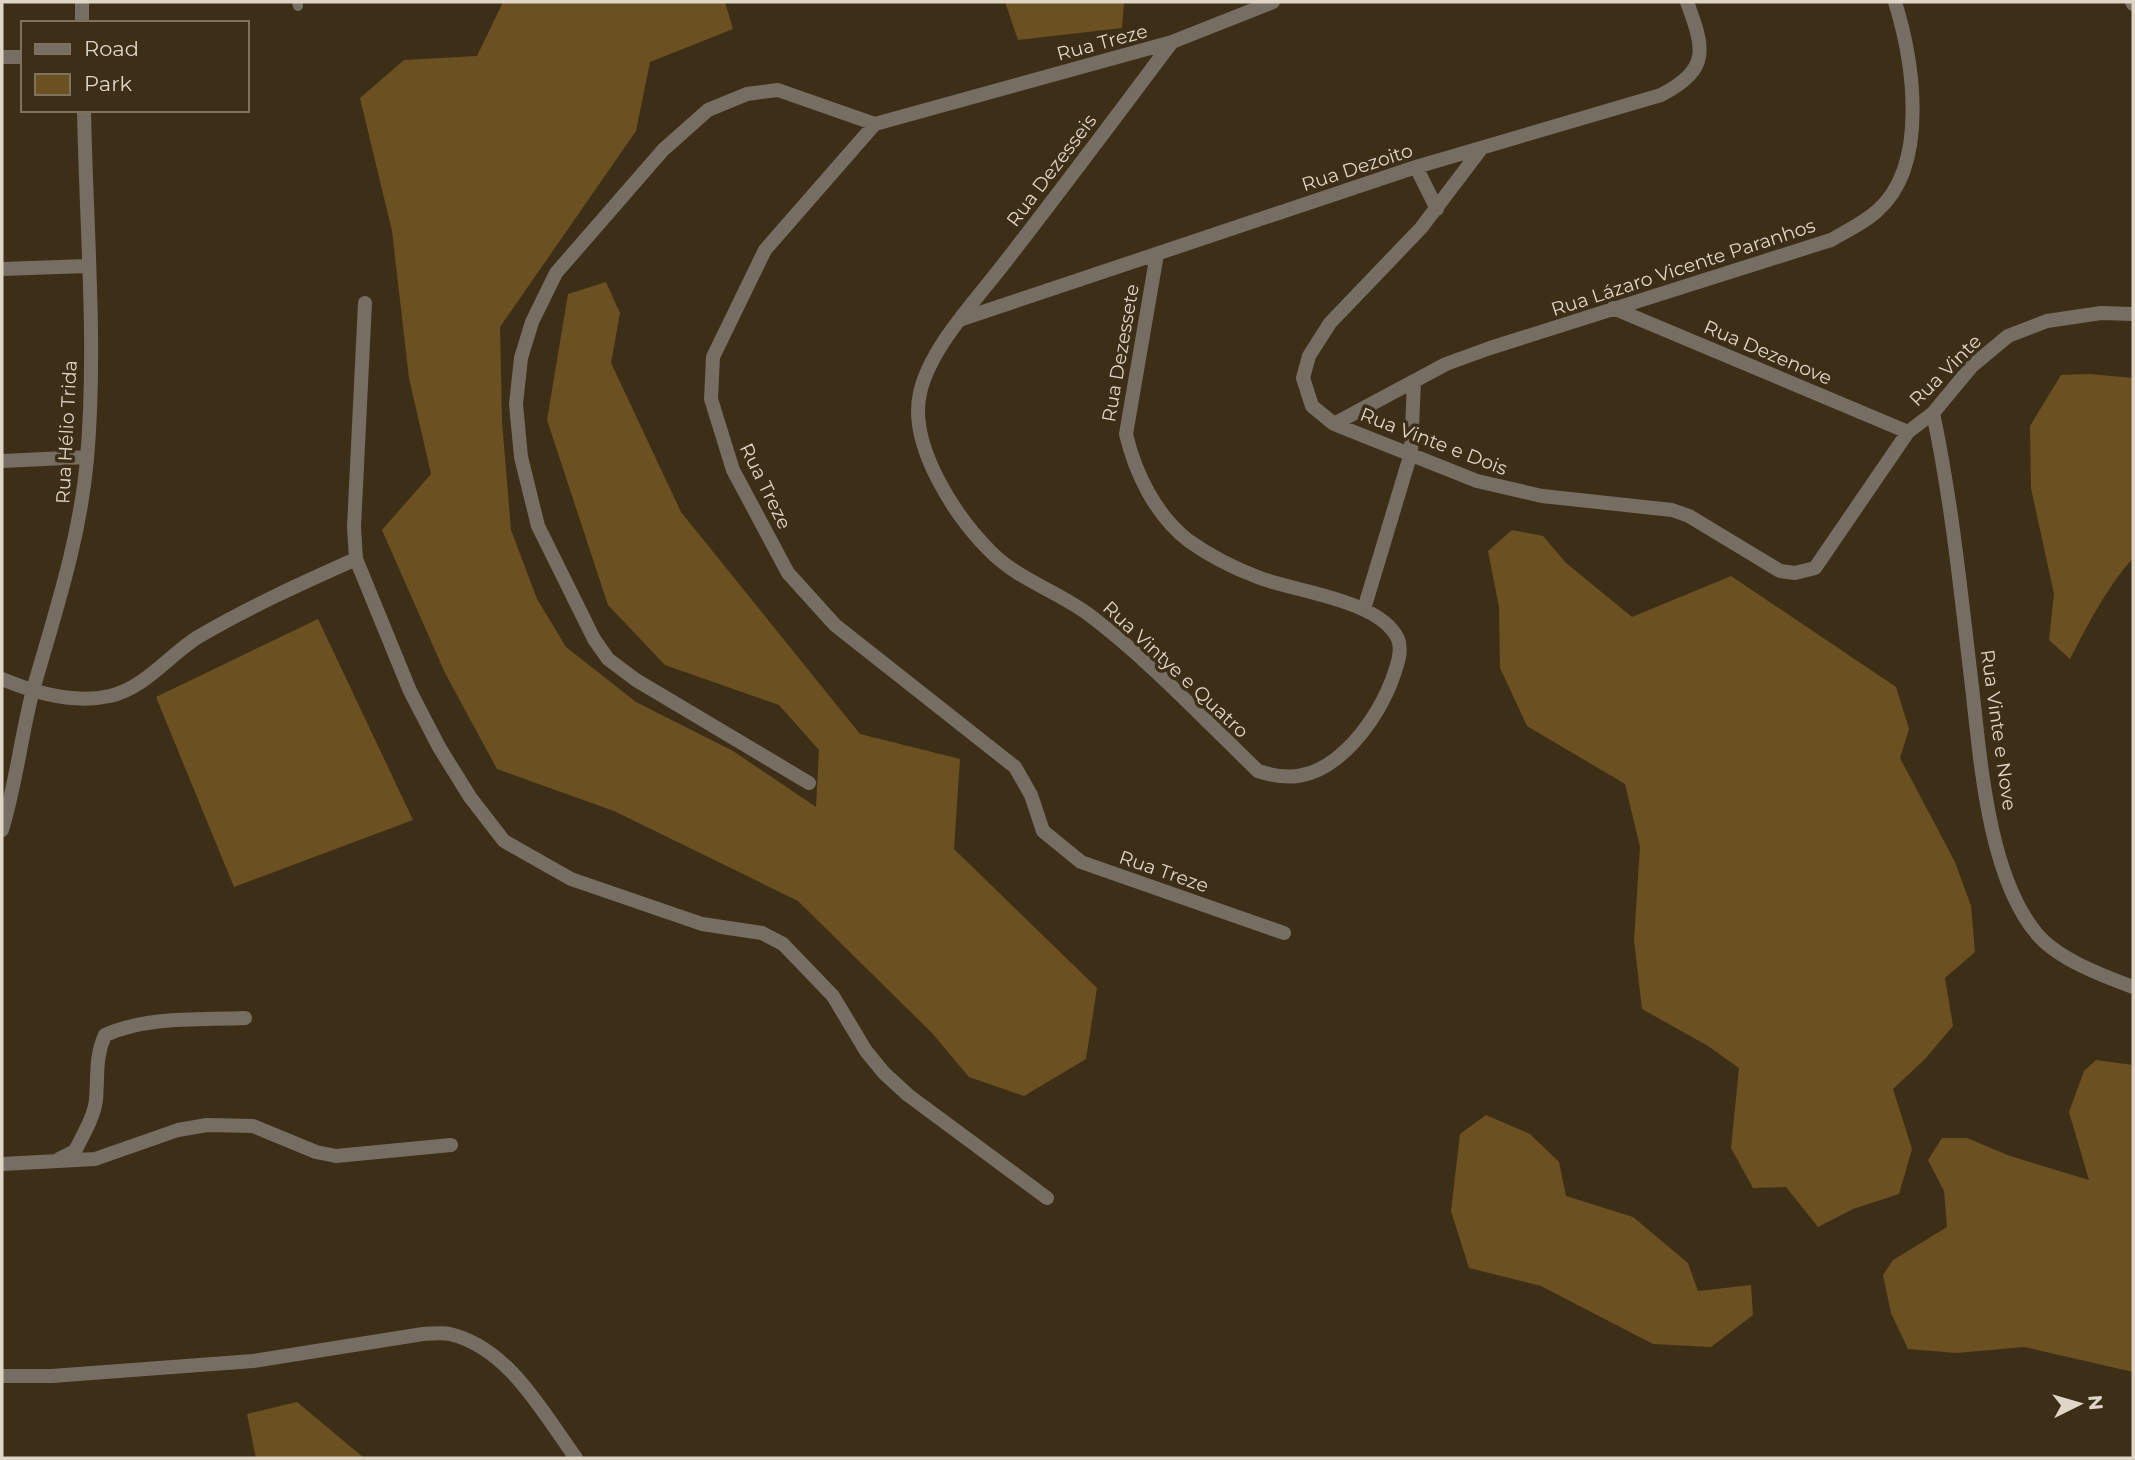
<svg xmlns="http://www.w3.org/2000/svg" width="2135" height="1460" viewBox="0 0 2135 1460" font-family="Montserrat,sans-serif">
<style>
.green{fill:#6b5021}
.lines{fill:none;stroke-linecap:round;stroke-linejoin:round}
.service{stroke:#766e63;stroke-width:10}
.minor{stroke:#766e63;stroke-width:14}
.labels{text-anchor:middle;stroke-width:7;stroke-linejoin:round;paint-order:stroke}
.street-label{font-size:19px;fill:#dfd6c8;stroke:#3d2f17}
</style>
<rect width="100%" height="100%" fill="#3d2f17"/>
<!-- green -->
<path class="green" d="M503 2H725L733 29 650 62 636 131 500 327 502 422 511 530 537 599 566 647 636 702 733 751 816 807 819 750 779 705 665 665 608 605 547 420 568 294 606 282 620 313 611 363 681 512 860 734 960 759 954 849 1097 988 1086 1059 1024 1096 969 1077 932 1033 798 901 614 811 497 769 445 673 382 530 431 474 409 378 392 231 360 98 404 60 477 56Z
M1005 2H1124L1122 28 1018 40Z
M2090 374 2133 378V558C2107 587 2088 624 2070 659L2049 640 2054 594 2031 488 2030 426 2061 375Z
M1512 530 1543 536 1566 563 1632 617 1731 576 1896 687 1909 729 1900 758 1955 862 1971 906 1975 952 1945 978 1953 1026 1924 1060 1893 1089 1912 1149 1899 1194 1853 1209 1818 1227 1786 1187 1753 1188 1731 1148 1739 1068 1708 1046 1642 1009 1634 940 1640 847 1625 784 1527 726 1500 668 1499 607 1488 551Z
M318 619 413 820 234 887 156 697Z
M2096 1060 2133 1065V1372L2024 1347 1957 1353 1908 1349 1891 1313 1883 1275 1893 1260 1947 1227 1944 1191 1928 1160 1942 1138H1967L2010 1156 2089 1180 2069 1112 2084 1071Z
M1486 1115 1530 1134 1559 1162 1566 1196 1633 1217 1688 1263 1698 1291 1751 1285 1753 1315 1711 1347 1653 1344 1541 1286 1469 1268 1451 1211 1460 1134Z
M297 1402 364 1458H256L247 1414Z"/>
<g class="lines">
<!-- service -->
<path class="service" d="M297 2 298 6"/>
<!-- minor -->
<path class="minor" d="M82 2V23
M1273 2 1172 42 875 124 765 250 713 357 711 399 733 470 788 573 835 625 1015 767 1031 795 1043 831 1081 862 1284 933
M2132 2 2133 4
M2 57H23
M1481 149 1421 228 1330 323 1309 356 1303 378 1312 406 1334 424 1477 481 1542 496 1672 510 1689 516 1780 571 1795 573 1815 568 1908 432 1933 413 1972 366 2008 336 2047 321 2101 313 2133 314
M1416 167 1437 209
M1157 254 1126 434C1135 473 1156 516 1189 541 1210 556 1236 569 1260 578 1297 592 1380 600 1398 639 1403 652 1396 668 1392 680 1381 709 1361 739 1337 758 1312 778 1288 781 1258 771 1204 719 1151 662 1092 617 1060 592 1018 580 990 551 955 516 908 445 920 393 930 347 978 298 1006 261 1062 189 1117 115 1172 42
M2 269 87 266
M365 303 354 527 356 559 410 691 439 747 470 797 504 841 571 879 702 924 762 933 783 944 833 996 866 1051 884 1073 908 1095 1047 1198
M1613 308 1908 432
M962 319 1416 167 1661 95C1711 69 1704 48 1687 2
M1933 413C1951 498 1960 584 1970 670 1980 748 1985 872 2037 934 2058 959 2103 976 2133 987
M1334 424 1446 364 1490 348 1831 240C1846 231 1864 223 1877 211 1930 165 1913 60 1895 2
M2 461 87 457
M1364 609 1411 453 1414 381
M2 679C35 693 74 704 110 696 145 688 169 655 198 637 249 607 302 583 356 559
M809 783 636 680 608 659 594 639 538 526 521 457 516 404 521 358 532 322 556 273 663 150 708 110 747 94 778 90 875 124
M2 830C16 784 21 736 33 690 55 613 80 539 87 459 97 344 86 226 84 110
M59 1159 75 1151C83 1135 94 1117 96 1100 98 1076 95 1057 105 1035 147 1016 199 1020 245 1018
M2 1164 95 1159 178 1130 207 1125 253 1126 316 1152 336 1156 451 1145
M2 1376H52L253 1361 423 1334C432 1334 442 1332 450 1334 509 1348 543 1413 576 1458"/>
</g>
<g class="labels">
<!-- street labels -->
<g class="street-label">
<text transform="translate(1102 42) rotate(-15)" y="7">Rua Treze</text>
<text transform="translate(1357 167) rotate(-18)" y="7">Rua Dezoito</text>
<text transform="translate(1051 170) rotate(-53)" y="7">Rua Dezesseis</text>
<text transform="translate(1683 267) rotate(-18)" y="7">Rua Lázaro Vicente Paranhos</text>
<text transform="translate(1768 352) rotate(23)" y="7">Rua Dezenove</text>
<text transform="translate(1120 353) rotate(-80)" y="7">Rua Dezessete</text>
<text transform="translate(1945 370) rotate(-45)" y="7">Rua Vinte</text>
<text transform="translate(66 432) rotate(-87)" y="7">Rua Hélio Trida</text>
<text transform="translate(1434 441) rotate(21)" y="7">Rua Vinte e Dois</text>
<text transform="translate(766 486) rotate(64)" y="7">Rua Treze</text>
<text transform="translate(1176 669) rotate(43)" y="7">Rua Vintye e Quatro</text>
<text transform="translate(1999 730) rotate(82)" y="7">Rua Vinte e Nove</text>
<text transform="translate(1164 871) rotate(19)" y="7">Rua Treze</text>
</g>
</g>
<!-- border -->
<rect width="2135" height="1460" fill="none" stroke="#dfd6c8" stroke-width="7"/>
<!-- legend -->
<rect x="21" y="21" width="228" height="91" fill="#3d2f17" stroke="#7e725e" stroke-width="2"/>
<rect x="35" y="44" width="35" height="10" fill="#766e63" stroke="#7e725e" stroke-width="2"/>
<text x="84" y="56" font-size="21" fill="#dfd6c8">Road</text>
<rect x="35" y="74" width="35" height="21" fill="#6b5021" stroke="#7e725e" stroke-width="2"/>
<text x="84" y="91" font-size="21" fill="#dfd6c8">Park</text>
<!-- north arrow -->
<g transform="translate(2079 1404) rotate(85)" stroke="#3d2f17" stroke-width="5" paint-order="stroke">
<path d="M0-5L12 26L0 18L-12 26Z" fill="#dfd6c8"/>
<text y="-10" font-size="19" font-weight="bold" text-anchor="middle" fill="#dfd6c8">N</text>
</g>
</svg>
